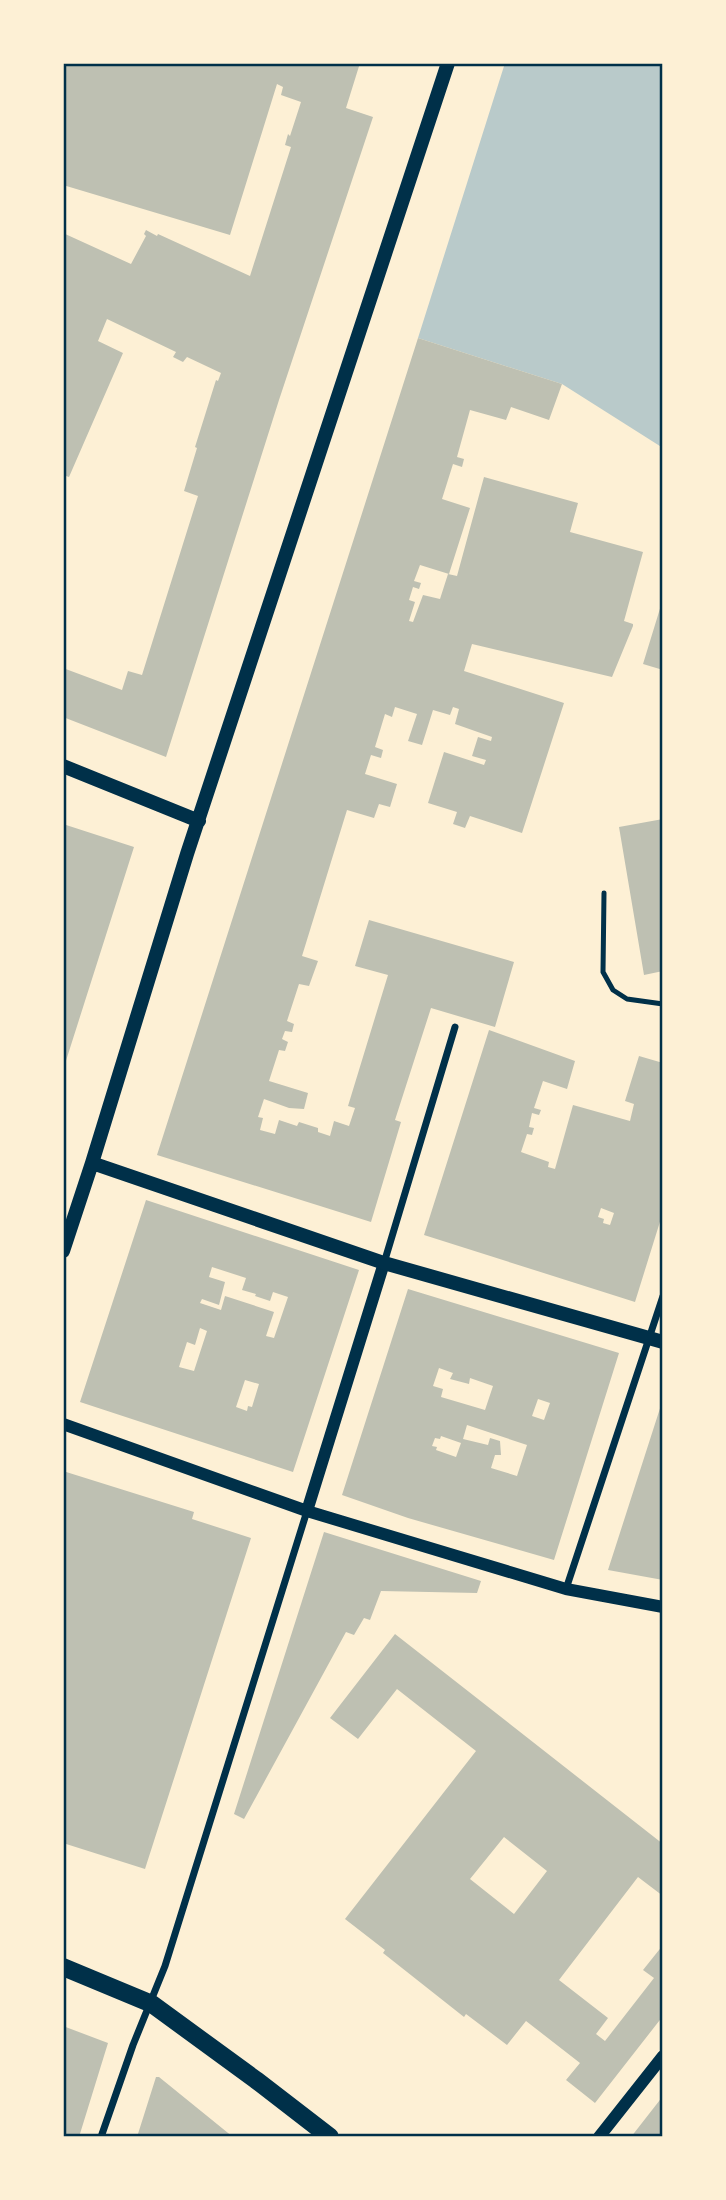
<svg xmlns="http://www.w3.org/2000/svg" width="726" height="2200" viewBox="0 0 726 2200" font-family="'PT Serif',serif">
<style>
.green{fill:#b9caca}
.building{fill:#bec0b2;fill-rule:evenodd}
.lines{fill:none;stroke-linecap:round;stroke-linejoin:round}
.service{stroke:#003049;stroke-width:5}
.minor{stroke:#003049;stroke-width:7}
.tertiary{stroke:#003049;stroke-width:12}
.secondary{stroke:#003049;stroke-width:14}
.primary{stroke:#003049;stroke-width:18}
.neatline{fill:none;stroke:#003049;stroke-width:2.5}
</style>
<rect width="100%" height="100%" fill="#fdf0d5"/>
<!-- green -->
<path class="green" d="M505 63H663V448L562 384 418 338Z"/>
<!-- building -->
<path class="building" d="M63 63H360L346 108 373 117 279 400 166 757 63 717V668L122 690 128 671 142 675 198 496 184 491 197 448 195 447 216 380 218 381 221 373 187 357 183 362 173 357 176 352 107 319 98 341 123 353 69 477 63 475V233L131 264 146 236 144 234 146 230 157 236 158 234 250 276 291 147 285 145 288 134 290 136 301 102 281 95 283 87 277 84 230 235 63 185Z
M418 338 562 384 549 420 511 407 506 420 470 410 457 457 464 459 462 467 453 464 442 499 470 508 449 574 420 565 414 581 421 583 419 589 413 587 409 600 415 602 409 621 413 622 423 595 440 599 448 574 457 576 484 477 578 503 570 532 643 552 624 621 633 624V626L612 677 472 644 464 671 564 703 522 833 470 816 465 828 453 824 457 812 428 803 444 752 484 765 486 760 472 756 478 737 491 741 492 737 455 724 459 709 453 707 450 715 433 710 422 745 408 741 417 714 395 707 392 717 385 714 375 747 383 750 381 758 371 755 365 774 397 784 390 807 379 804 374 818 347 810 302 956 318 961 309 986 299 984 287 1021 294 1024 292 1032 285 1031 282 1039 288 1042 285 1051 279 1050 269 1081 308 1093 304 1109 289 1108 264 1099 258 1117 263 1118 260 1130 275 1134 279 1120 297 1126 299 1122 318 1128V1132L330 1136 334 1121 349 1126 355 1108 348 1106 388 975 355 966 369 920 514 962 495 1027 431 1008 395 1120 401 1122 371 1222 157 1155Z
M662 602H663V670L643 664Z
M663 819V971L644 975 619 827Z
M63 824 134 847 64 1067H63Z
M489 1030 575 1061 567 1089 543 1081 534 1108 541 1110 539 1115 532 1113 529 1127 534 1128 532 1135 527 1134 521 1152 549 1162 548 1167 555 1169 573 1105 630 1121 634 1104 625 1101 639 1056 663 1063V1212L635 1302 424 1235ZM601 1208 614 1213 610 1225 603 1223 604 1219 598 1217Z
M146 1200 359 1270 293 1472 80 1402ZM212 1267 246 1278 242 1290 256 1294 255 1296 270 1301 273 1292 288 1297 274 1338 266 1336 274 1312 225 1296 221 1310 200 1303 202 1299 219 1305 225 1282 209 1277ZM200 1328 207 1331 194 1371 179 1367 187 1342 195 1345ZM245 1380 259 1384 252 1407 248 1406 247 1411 236 1407Z
M408 1289 619 1353 554 1560 408 1518 342 1495ZM439 1368 453 1373 450 1379 469 1384 470 1378 493 1386 485 1410 441 1397 443 1389 433 1386ZM538 1399 550 1403 544 1420 532 1416ZM467 1425 527 1445 517 1476 491 1468 495 1455H501L500 1441 490 1438 488 1445 463 1439ZM441 1436 461 1443 456 1457 436 1450 437 1447 432 1446 435 1438 440 1439Z
M663 1399V1580L608 1570Z
M63 1471 194 1512 192 1519 251 1538 145 1869 63 1843Z
M324 1532 481 1581 477 1593 381 1591 370 1620 364 1618 354 1635 346 1632 244 1819 234 1814Z
M395 1634 663 1844V1896L638 1877 559 1980 608 2018 596 2034 605 2041 654 1978 643 1970 663 1945V2016L595 2103 566 2080 580 2063 526 2021 507 2045 466 2014 464 2017 383 1953 385 1950 345 1919 476 1751 397 1689 358 1739 330 1718ZM504 1837 547 1871 514 1914 470 1879Z
M63 2026 108 2043 79 2137H63Z
M156 2077H159L233 2137H137Z
M663 2096V2137H631Z"/>
<g class="lines">
<!-- service -->
<path class="service" d="M604 893 603 972 613 990 627 999 663 1004"/>
<!-- minor -->
<path class="minor" d="M384 1263 455 1027
M566 1589 663 1296
M101 2137 133 2045 165 1966 307 1511"/>
<!-- tertiary -->
<path class="tertiary" d="M63 1424 307 1511 566 1589 663 1607
M307 1511 384 1263
M599 2137 663 2056"/>
<!-- secondary -->
<path class="secondary" d="M63 766 199 821
M92 1163 384 1263 663 1342
M63 1251 92 1163 187 854 448 63"/>
<!-- primary -->
<path class="primary" d="M63 1967 152 2004 256 2080 330 2137"/>
</g>
<!-- border -->
<rect width="726" height="2200" fill="none" stroke="#fdf0d5" stroke-width="130"/>
<rect x="65" y="65" width="596" height="2070" class="neatline"/>
</svg>
